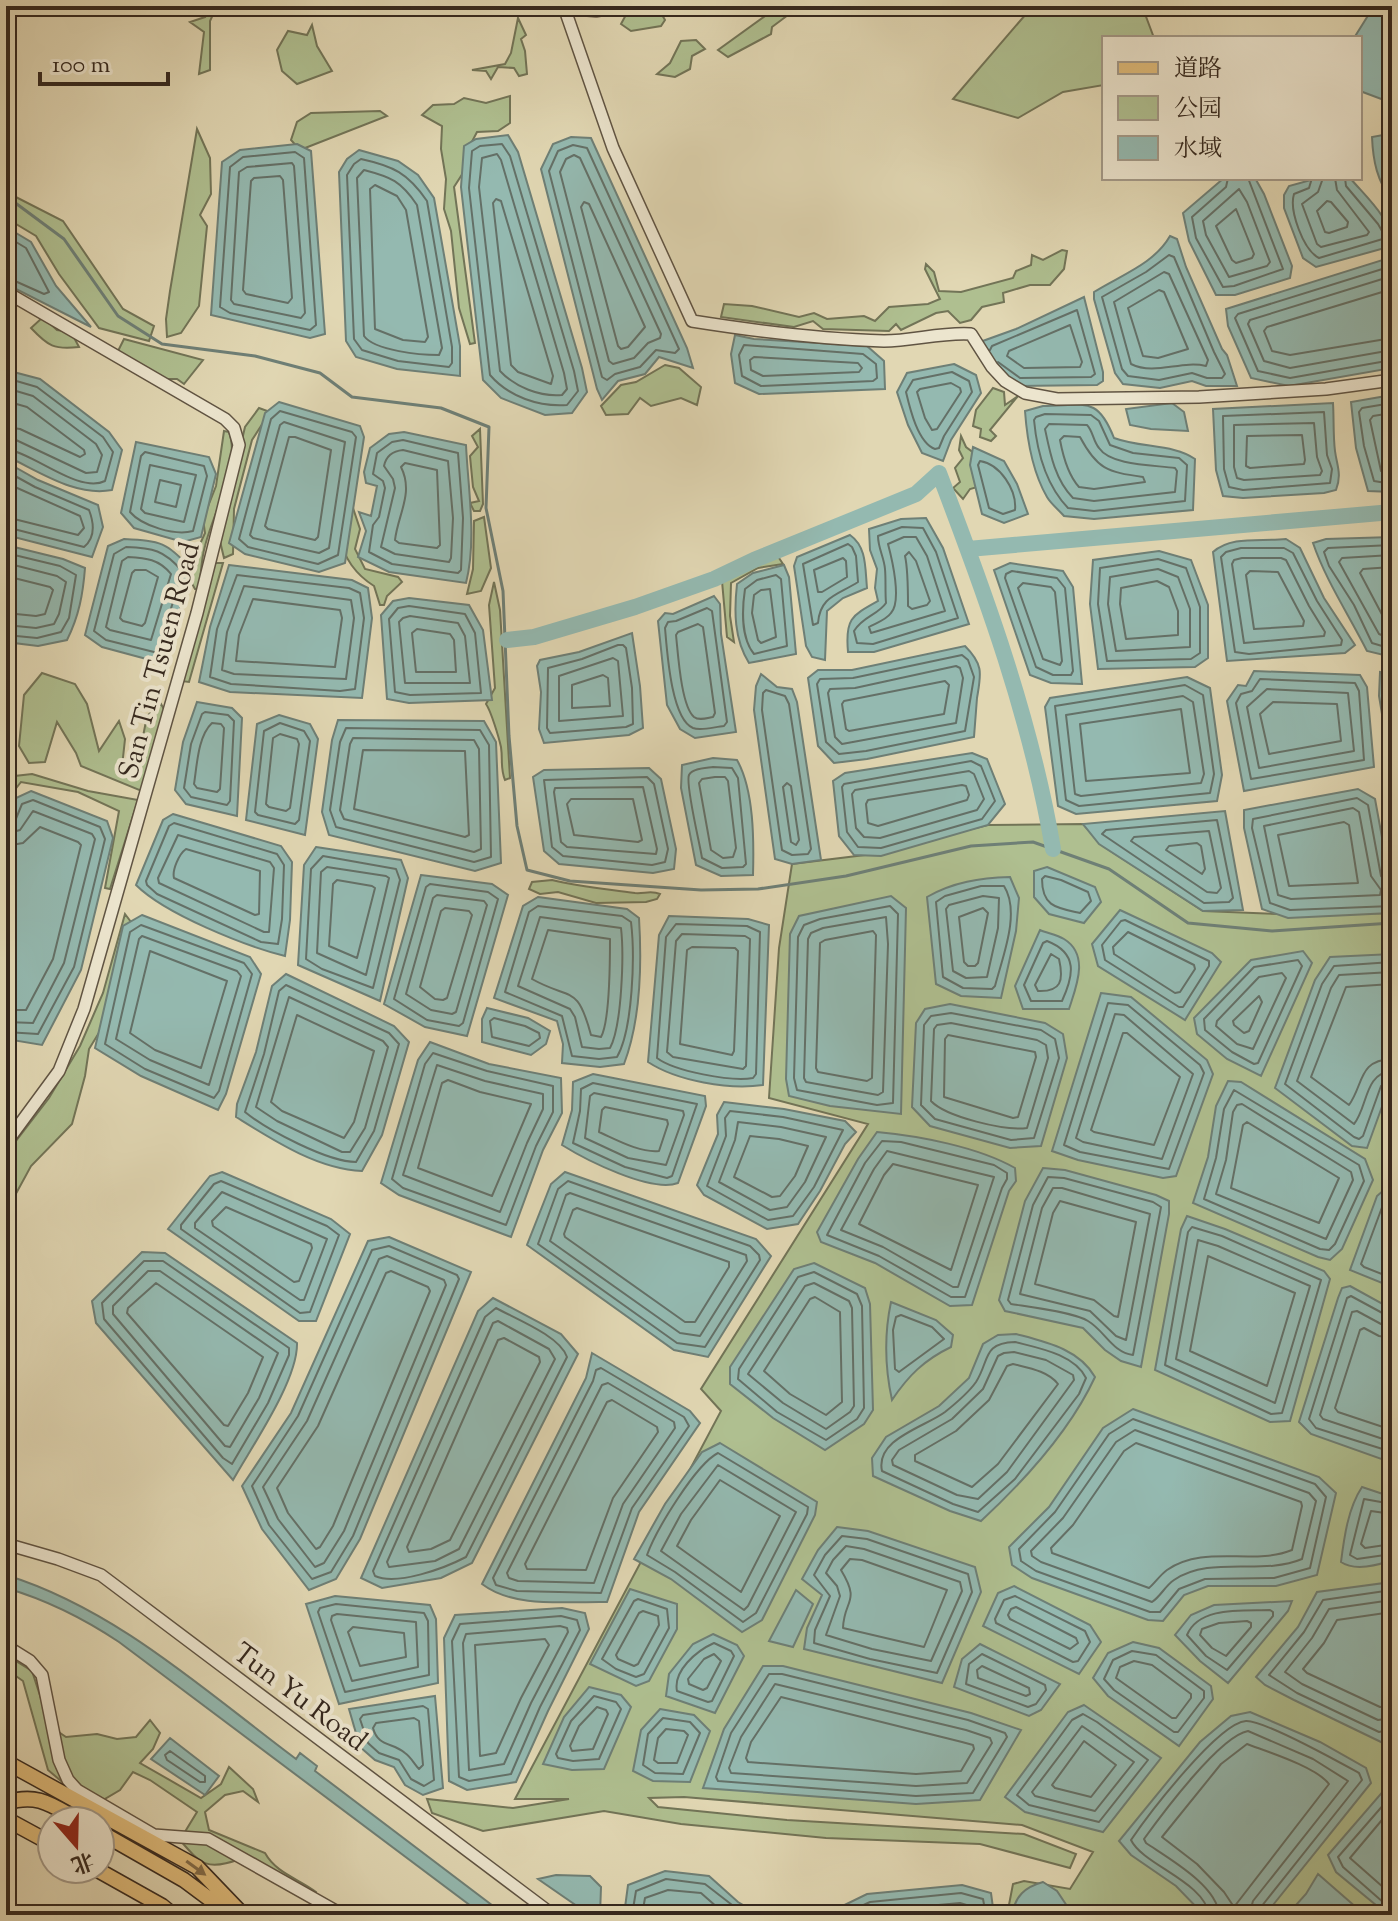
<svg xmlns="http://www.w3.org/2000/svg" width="1398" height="1921" viewBox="0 0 1398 1921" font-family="'Sorts Mill Goudy','Noto Serif SC',serif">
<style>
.green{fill:#afbf90;stroke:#727457;stroke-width:2}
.water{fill:#94b9b0;stroke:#6e7f76;stroke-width:2}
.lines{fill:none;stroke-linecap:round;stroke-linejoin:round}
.shore{stroke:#647067;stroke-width:2}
.stream{stroke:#6e7f76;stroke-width:3}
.river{stroke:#94b9b0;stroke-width:16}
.minor-casing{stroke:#605443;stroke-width:14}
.major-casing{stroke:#35281e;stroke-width:17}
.minor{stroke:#ece5ce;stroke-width:11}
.major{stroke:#e0bc7a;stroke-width:14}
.oneway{fill:#826b47}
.labels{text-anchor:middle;stroke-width:8;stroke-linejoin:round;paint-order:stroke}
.street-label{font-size:28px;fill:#35281e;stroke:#ece5ce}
</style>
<rect width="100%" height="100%" fill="#e1d7b3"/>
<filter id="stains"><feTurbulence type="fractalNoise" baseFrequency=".0025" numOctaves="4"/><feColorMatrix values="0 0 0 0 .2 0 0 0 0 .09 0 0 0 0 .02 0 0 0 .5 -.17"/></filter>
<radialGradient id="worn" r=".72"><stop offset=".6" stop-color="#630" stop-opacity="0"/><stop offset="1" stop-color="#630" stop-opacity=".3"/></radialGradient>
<!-- green -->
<path class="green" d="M202 6H217L210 21V70L199 74 204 32 190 22 205 17Z
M647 6H657L665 20 661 26 631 31 621 24 628 11Z
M779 6H800L772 27 771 34 728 57 718 50Z
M1046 6H1142L1154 38H1104V85L1063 92 1018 118 953 99 1026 14Z
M518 18 526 35 521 39 525 51 527 74 519 76 514 68 498 67 491 79 486 71 472 70 505 64 511 53Z
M312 25 317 46 332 71 297 84 282 71 277 50 288 31 307 35Z
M696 40 705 49 692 56 690 69 675 77 657 74 670 63 681 41Z
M510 96V123L498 131 477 132 467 151 470 162 454 187 475 343 470 344 459 308 451 231 444 209 446 179 441 149 442 126 422 115 433 105 454 104 464 98 486 103Z
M380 111 387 116 300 150 291 140 297 122 311 113Z
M197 129 210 158 211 194 200 215 207 226 199 306 181 333 167 337 166 319 170 291Z
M6 192 63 221 123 309 154 326 149 341 99 328 59 274 36 236 6 218Z
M1062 250 1067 251 1064 269 1050 285H1030L1003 293 1004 302 982 307 971 320 960 323 948 311 936 313 901 330 896 324 889 331 823 329 813 321 794 327 721 317 724 304 752 306 799 317 814 313 827 319 864 316 875 321 889 307 928 304 940 299 925 269 926 264 934 272 939 291 961 292 1013 278 1016 271 1031 265 1032 255 1043 260Z
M43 317 57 330 71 332 79 347C54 350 48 346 31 328Z
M124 339 203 360 184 384 177 379H158L116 355Z
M665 365 679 368 701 387 697 405 681 398 651 406 640 398 628 414 606 415 601 406 621 385 636 382Z
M993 388 1004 392 1005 405 1018 396 990 430 996 436 991 441 980 437 981 429 973 426 976 410Z
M259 408 270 412 252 440 234 509 233 554 224 558 219 537 245 427Z
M480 429 483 504 480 511H474L470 503 479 501 473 487 470 456 478 447 472 436Z
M224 431 229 432C241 464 213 513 205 546 201 560 201 575 199 589H195L191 582 194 567 185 551 196 553 205 533 203 519 216 486Z
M961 436 966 447 986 462 981 486 970 489 963 499 953 488 960 482 955 468 963 458 959 450Z
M352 505 360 529 355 549 365 569 398 577 402 582 387 596 384 605H380L374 586C358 576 341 557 342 537 342 527 349 515 352 505Z
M484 517 491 568 481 591 467 594 473 569 474 521Z
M773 549 783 564 758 568 731 583 730 616 734 642 727 637 722 581 727 580 729 575 743 571 762 552Z
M213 563H223L189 682 181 681Z
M494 582 500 610 510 778 505 780C500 768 503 760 501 747 499 738 491 711 486 704L495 688 489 605Z
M42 673 75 684 87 704 99 751 119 721 125 739 122 767H137L147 716 161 704 165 711 144 792 81 766 76 753 57 722 45 762 29 763 19 746 24 695Z
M32 774 88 791 138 800 110 889 105 888 119 811 78 792 21 782 10 796 6 812V777Z
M1083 824 1103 846 1203 911 1278 914 1392 913V1915H1007L1013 1884 1024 1881 1070 1889 1093 1852 1022 1825 684 1797 649 1798 658 1807 787 1820 1024 1834 1076 1854 1070 1868 980 1844 826 1838 681 1824 604 1811 483 1831 432 1813 427 1799 513 1808 569 1799H515L721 1411 701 1389 868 1124 769 1098 779 948 792 864 865 855 988 825Z
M552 880C580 887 607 889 635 893 644 894 651 890 660 894L657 899 646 902 596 903 558 892 540 894 529 889 532 882Z
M125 914 137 930 119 1000 89 1049 85 1076 72 1124 31 1166 6 1212V1154L49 1098 80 1046 103 993Z
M6 1655 32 1671 50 1726 66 1737 97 1734 117 1739 136 1737 150 1720 160 1733 153 1749 140 1763 201 1798 221 1784 229 1767 253 1789 258 1802 243 1791 225 1795 205 1812 209 1830 265 1853C276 1873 299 1879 316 1892L313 1901 240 1859C208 1871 201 1865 180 1840L197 1812 150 1780 133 1772 120 1790 103 1800 81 1786H67L48 1770 23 1681 6 1669Z"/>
<!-- water -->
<path class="water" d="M1374 6H1392V103L1360 91V38H1354Z
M508 135 518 152 582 368 587 392 572 413 545 415 501 398 483 380 461 187 464 146 476 139Z
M1383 135 1392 137V200C1377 181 1373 161 1372 137Z
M571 137 591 138 687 348 693 368 659 357 645 374 618 381 602 400 597 389 541 169 553 144Z
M297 144 311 151 325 334 310 338 211 315 222 162 240 150Z
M359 150 398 161 418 175 434 198 460 346V376L397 369 356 357 346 341 339 172 347 159Z
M1224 178H1255L1264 194 1292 266 1290 278 1235 295H1216L1189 241 1183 213Z
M1318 178H1350C1367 198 1392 219 1392 246L1316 267 1303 258 1284 208V195L1289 186Z
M6 227 31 242 56 286 91 327 6 284Z
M1170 236 1177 239 1186 267 1222 349 1227 355 1237 386H1206L1192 381 1160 388 1123 384 1115 373 1094 299V292C1121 275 1154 264 1170 236Z
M1392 257V368L1289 386 1251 378 1228 326 1226 309Z
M1084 297 1103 372V381L1097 385 1017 386 985 363 980 342 1016 329Z
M735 335 754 339 867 346 884 361 885 389 759 394 735 383 731 354Z
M954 364 976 375 981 393 951 440 943 461 922 453 908 425 897 392 907 373Z
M6 370 40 379 109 432 122 450 112 490C75 497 39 471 6 456Z
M1392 395V492L1368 491 1356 448 1351 402Z
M279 402 360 426 364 437 345 563 319 572 245 554 229 543 265 413Z
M1172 403 1184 412 1188 431 1151 429 1130 425 1126 409Z
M1333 403C1334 419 1333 435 1335 451 1337 466 1342 474 1336 490L1324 493 1243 498 1223 496 1216 470 1213 409Z
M1043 406C1085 406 1097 395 1114 438 1141 448 1174 444 1195 459L1193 510 1094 519 1064 516C1059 510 1051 504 1047 497 1033 473 1027 439 1025 411Z
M404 432 466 445C468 489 477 539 466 583L389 572 358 557 366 531 359 512 371 516 377 486 366 483 364 472 370 448 389 434Z
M136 442 209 457 216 474 201 537 183 542 134 528 121 513Z
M973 447 1004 461 1017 484 1028 514 1004 523 982 514 970 465Z
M6 462 38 480 98 505 103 527 92 557 6 535Z
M926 518 943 548 969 624 874 652H848C845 619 851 616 878 601L875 588 877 569 870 550 869 529 901 519Z
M850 535C867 547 865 568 867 588L843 598 827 611 825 660 812 657 806 646 794 566 797 557Z
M1392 537V657L1367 651C1349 615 1326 581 1313 543L1326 539Z
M124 539C161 541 167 542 191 569L165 664 102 647 85 635 108 546Z
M1286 539 1300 548 1324 598 1355 645 1345 653 1227 661 1213 552C1232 535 1261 542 1286 539Z
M6 545 63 559 85 568C83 594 79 616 67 640L38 646 6 642Z
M1159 551 1191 560 1208 605V658L1195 667 1098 669 1090 604 1093 560Z
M1010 563 1063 571 1073 587 1082 684 1051 683 1030 675 994 570Z
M229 565 352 580 368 588 372 618 362 698 230 692 199 682 210 627Z
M784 565 789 577 796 654 749 663C734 639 734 611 737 584L753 573Z
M714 596 720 604 721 634 736 732 695 738 680 729 667 705 658 621 665 613 673 614Z
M409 598 469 605 483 630 492 700 409 703 387 699 381 615 393 601Z
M632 633 640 686 643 728 629 735 544 743 539 729 541 692 537 666 540 660 579 652Z
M965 646C984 665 981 674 977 698 976 711 975 724 974 737L867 759 834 763 818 746 808 678 818 670H852Z
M1254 671 1360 675 1367 687 1374 767 1244 791 1227 701 1238 685 1246 686Z
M1380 672 1392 675V774L1379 696Z
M761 674 777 687 792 689 797 702 821 860 792 864 775 859 754 710 756 686Z
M1187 677 1210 688 1222 775 1217 801 1076 814 1058 806 1045 707 1050 698Z
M197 702 232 708 242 718 237 816 186 804 175 790 183 742Z
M279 715 310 724 318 739 305 835 246 820 257 724Z
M338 720 484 721 496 742 501 863 475 871 329 835 322 812 332 740Z
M972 753 987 759 1005 804 988 825 881 856 854 855 839 836 833 781 845 773Z
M713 758 737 760C754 790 754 840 753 875L721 876 696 865 681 788 682 765Z
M649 768 661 779 676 849 674 869 653 873 559 864 544 851 533 777 544 770Z
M1358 789 1375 799 1390 881 1391 913 1288 918 1262 909 1244 828V810Z
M31 791 107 821 113 838 81 970 42 1045 6 1039V825L16 798Z
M1225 811 1243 910 1203 911 1099 844 1083 824Z
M173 814 281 846 292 862 290 920 285 956C245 946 165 914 136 885L163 820Z
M316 847 401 860 408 878 380 1001 298 965 304 865Z
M1047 867 1095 887 1101 902 1084 923 1049 914 1034 897V871Z
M421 875 492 884 508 895 467 1036 425 1027 384 1004Z
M1010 877 1019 898 1016 931 1001 998 961 996 936 984 927 897C953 882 980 878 1010 877Z
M891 896 906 908 901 1114 830 1106 789 1096 786 1079 790 934 799 916Z
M538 897 627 909 639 918C642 966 641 1019 624 1064L600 1067 562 1063 563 1044 557 1021 494 998 523 906Z
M1120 910 1212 953 1221 962 1185 1020 1098 966 1092 944Z
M142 915 250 957 261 974 226 1094 218 1110 141 1076 95 1048 123 926Z
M669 916 748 919 769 925 763 1085C729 1090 677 1081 648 1062L659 935Z
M1040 930C1047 933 1057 935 1064 939 1090 955 1076 987 1069 1009H1023L1015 986Z
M1303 951 1312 963 1261 1076 1227 1059 1197 1034 1194 1018 1251 960Z
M1392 954V1079L1367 1148 1352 1146 1275 1088 1315 980 1330 957Z
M286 974 394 1026 409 1042 382 1135 362 1171C317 1169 273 1140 236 1117L237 1104 256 1052 272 986Z
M1101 993 1131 997 1207 1060 1213 1074 1176 1176 1163 1178 1078 1160 1052 1151Z
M950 1004 1045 1023 1063 1034 1067 1058 1041 1146 1010 1148 930 1126 912 1107 916 1023 925 1009Z
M487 1008 528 1018 550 1031 546 1044 531 1055 482 1042V1019Z
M430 1042 489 1064 561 1078 562 1113 543 1150 511 1237 399 1195 381 1183 418 1060Z
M593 1074 705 1096 706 1106 678 1183C651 1193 586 1160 562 1145L572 1110 573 1082Z
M1228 1081 1241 1082 1365 1159 1373 1180 1342 1249 1330 1260 1318 1257 1193 1203 1208 1157 1216 1106Z
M724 1102 784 1109 845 1121 856 1132 845 1144 820 1191 798 1224 767 1229 704 1195 697 1185 718 1134 717 1115Z
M877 1132C920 1136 978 1147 1015 1168L1016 1181 1009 1191 972 1305 950 1306 875 1263 821 1242 817 1232 858 1159Z
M1043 1168 1065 1170 1156 1195 1169 1201V1214L1141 1367 1121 1361 1105 1350 1083 1328 1005 1311 999 1300 1025 1201Z
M222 1172 331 1219 350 1234 316 1321H299L168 1229 210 1176Z
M565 1172 756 1239 771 1256 708 1357 674 1350 527 1245 551 1184Z
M1392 1183V1287L1350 1270 1377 1196Z
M1187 1216 1225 1229 1324 1271 1330 1279 1290 1421 1270 1422 1155 1370 1181 1229Z
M389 1237 471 1272 360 1539 336 1579 309 1590 262 1529 242 1486 291 1413 368 1241Z
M142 1252 165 1253 297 1343C298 1380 252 1446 233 1480L96 1323 92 1301Z
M814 1263 865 1288 870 1304 873 1410 864 1424 825 1450 773 1418 730 1384V1367L794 1269Z
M1350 1286 1392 1309V1459L1387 1461 1311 1434 1299 1422 1338 1298 1342 1288Z
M493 1298 561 1334 578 1354 472 1563 441 1578 382 1588 361 1578 478 1311Z
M891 1302 936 1320 953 1335 951 1347C924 1360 908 1376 892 1400 885 1368 884 1335 891 1302Z
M1016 1334C1046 1342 1079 1349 1095 1377 1070 1431 1024 1481 981 1521L950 1511 873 1476 872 1458 886 1437 939 1406 969 1378 983 1344 998 1335Z
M592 1353 690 1411 700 1423 639 1512 607 1602C567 1601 515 1609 482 1584L586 1378Z
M1133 1409 1319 1477 1336 1493 1317 1575 1276 1586H1208L1184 1595 1163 1621 1148 1620 1032 1578 1012 1565 1009 1547 1049 1507 1103 1428Z
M720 1443 817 1502 815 1515 762 1620 742 1632 671 1579 634 1559 665 1504 702 1452Z
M1362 1487 1392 1497V1559C1379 1566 1354 1571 1341 1562 1344 1538 1348 1508 1362 1487Z
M837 1527 868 1531 975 1567 981 1592 942 1683 804 1649 807 1628 822 1595 802 1579 818 1550Z
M6 1575C116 1609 205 1691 296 1759L300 1753 317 1766 315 1771 505 1915H483L119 1642C83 1618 47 1600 6 1588Z
M1392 1582V1735L1381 1742 1294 1700 1265 1685 1256 1677 1298 1627 1317 1592Z
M1014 1586 1090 1625 1101 1642 1079 1674 983 1626 998 1593Z
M630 1589 677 1604V1629L649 1681 636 1686 590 1664Z
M796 1590 813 1604 793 1647 769 1641Z
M335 1596 430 1605 436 1619 438 1683 339 1704 306 1604Z
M1292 1601 1288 1611 1228 1683 1200 1661 1175 1635 1191 1615 1214 1605Z
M562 1608 585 1613 589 1629 548 1711 516 1782 467 1790 449 1781 444 1638 455 1615Z
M713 1634 737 1645 744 1656 715 1713 666 1696 669 1674 693 1644Z
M1133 1642 1159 1648 1211 1686 1213 1699 1179 1746 1108 1696 1093 1678 1108 1653Z
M980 1644 1060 1684 1041 1710 1029 1716 954 1687 962 1659Z
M763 1666H783L971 1713 1021 1730 980 1800 916 1804 703 1788 724 1729Z
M589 1687 621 1695 631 1707 604 1769 572 1770 543 1764 564 1717Z
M435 1696 443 1788 423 1795 405 1785 394 1767 375 1760 360 1747 349 1709Z
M1084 1705 1161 1758 1103 1832 1025 1812 1005 1797 1068 1712Z
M660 1709 694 1715 710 1731 690 1782 653 1781 633 1771 641 1730Z
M1250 1712 1320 1742 1366 1768 1371 1783 1265 1915H1204L1176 1886 1131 1855 1119 1841 1200 1742 1231 1716Z
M170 1738 219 1776 205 1795 151 1759Z
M1392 1786V1915H1388L1336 1872 1328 1855 1385 1789Z
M665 1871 709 1876 738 1902 760 1915H624L628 1885Z
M1318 1874 1365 1915H1287L1306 1894Z
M556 1875 590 1876 601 1887 600 1915H590L538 1879Z
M1043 1882 1057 1891 1073 1915H1012C1015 1896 1025 1887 1043 1882Z
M962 1885 991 1893 994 1915H824L867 1894Z"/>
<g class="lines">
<!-- shore -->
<path class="shore" d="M502 144 510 156 574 371 578 391 567 405C539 407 509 397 490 375L469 188 472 151 480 146Z
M573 145 587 148 679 349 675 353 656 350 640 367 615 374 607 380 602 377 549 171 558 151Z
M295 152 304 158 316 325 310 330 230 313 220 307 230 167 243 157Z
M497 154 501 160 564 373 567 389 562 395C540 397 515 387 500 371L479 187 482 158Z
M574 155 580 158 661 334 660 338 648 343 634 358 613 364 609 361 560 172 566 159Z
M361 159C393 166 408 173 427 201L452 347V363L449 367 398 361 362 350 354 339 347 175 354 164Z
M292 163 294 166 305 313 301 318 234 304 231 300 239 172 247 167Z
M364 170C391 177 401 181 417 205L442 348 439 355C421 355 375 351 364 336L357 178Z
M280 176 283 180 292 298 288 303 246 294 243 290 251 181 254 178Z
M1228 178 1226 187 1192 217 1196 238 1223 287 1234 286 1283 269 1248 178
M1312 178 1309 188 1294 194C1289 210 1303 250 1319 258L1386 238 1378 224 1346 186 1345 178
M1323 178 1318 192 1302 204 1317 244 1321 247 1367 235 1369 232 1337 190 1335 178
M375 185 397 196 406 210 428 337 425 342 403 340 375 329 370 189Z
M1239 189 1247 202 1270 262 1267 266 1229 277 1206 235 1203 221Z
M496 199 501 201 553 376 551 384 518 372 511 365 493 203Z
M1327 201 1331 202 1348 222 1347 227 1329 233 1325 232 1317 211Z
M584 202 589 204 645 327 628 347 621 349 618 346 581 207Z
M1236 209 1254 254 1252 258 1236 263 1232 260 1216 226Z
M6 236 26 248 49 292 44 294 6 277
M1169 255 1174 257 1214 352 1225 374 1222 378H1207L1192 373 1159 380 1128 376 1122 369 1102 297 1146 272Z
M1392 266 1238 314 1235 318 1258 371 1290 378 1392 360
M1164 272 1169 274 1208 360 1206 366C1181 360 1155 376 1131 364L1114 302Z
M1392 276 1250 320 1248 324 1264 361 1290 368 1392 350
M1392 289 1267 327 1264 331 1272 351 1290 355 1392 338
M1159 290 1164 292 1188 349 1158 358 1143 356 1128 308Z
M1070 325 1082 362 1080 367 1024 368 1007 356 1009 351Z
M744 345 863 354 876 364 877 378 873 381 761 386 742 376 739 355Z
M990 350 992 346 1077 310 1095 374 1091 377 1020 378 998 362
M754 357 858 363 862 368 859 372 763 376 751 370 750 360Z
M952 372 969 381 972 392 944 436 939 448 935 449C918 443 910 409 906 392L913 380Z
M6 378 37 387 103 437 113 452 105 481C79 494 34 453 6 449
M951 383 960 388 961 392 937 429 932 430 925 418 917 392 920 389Z
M6 388 33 396 96 444 102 455 97 472 86 473 16 440 6 439
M6 401 27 407 84 450 85 454 80 457 20 429 6 427
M1392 403 1362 408 1359 412 1364 446 1374 481 1392 484
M280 411 352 432 356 437 338 555 318 564 248 547 239 539 271 419Z
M1324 412 1327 455 1332 469 1330 483 1243 490 1229 487 1224 469 1223 416Z
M1392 413 1373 416 1370 420 1381 471 1392 474
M1045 414 1091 415 1099 421 1110 445 1133 453 1179 458 1187 465 1185 501 1094 511 1068 508C1046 485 1037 452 1034 420L1036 417Z
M284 422 345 442 329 548 319 553 253 538 250 535 280 425Z
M1314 423 1317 457 1322 471 1320 475 1244 480 1237 478 1234 467V425Z
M1049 424 1087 425C1093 431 1093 441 1099 448 1111 466 1155 465 1175 468L1177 471 1175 492 1094 501 1073 498C1055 480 1050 453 1045 429Z
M1302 435 1305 460 1304 464 1250 468 1246 466 1247 436Z
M1064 436 1080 437C1097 469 1107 472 1143 477L1145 482 1094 489 1079 487C1068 475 1063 456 1060 440Z
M289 437H295L331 450 318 537 315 540 268 529 265 526Z
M403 440 458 453 463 518 461 570 458 573 392 564 369 552 373 525 379 517 385 488 383 481 373 474 377 453 392 442Z
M403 450 448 461 453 518 451 558 449 562 395 554 381 547 395 488 393 479 384 466C386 456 393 451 403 450Z
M145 452 204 466 207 476 193 531C175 536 142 526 130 512L141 456Z
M980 461C1000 464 1017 490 1015 510L1003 514 989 508 978 465Z
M405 463 437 470 440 545 437 548 399 543 395 540C398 514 414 493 401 467Z
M150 465 196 475 184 522 145 513 141 509Z
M6 471 35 487 89 510C94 523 96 537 84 547L6 527
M160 480 181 485 176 507 155 502Z
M6 483 80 516 84 528 78 535 6 517
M902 527 923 528 936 552 958 618 873 644 857 643 854 631C863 616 878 615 886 603 885 591 886 580 885 569 884 557 878 548 878 536Z
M904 537H916L927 556 945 611 871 633 869 627C876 623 886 620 891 613 902 601 892 559 888 544Z
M848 544 852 547 856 556 858 582C838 595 820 596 818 623L813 625 803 564Z
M1392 545 1328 548 1324 552 1329 566 1354 605 1372 643 1392 649
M126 547C153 548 164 550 182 571L158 653 106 640 94 631 114 554Z
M1241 548H1284L1293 553 1317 601 1342 640 1341 645 1249 654 1235 652 1221 557 1226 552Z
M909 552 916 561 930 601 927 605 912 609 908 606C908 592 908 569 905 556Z
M6 553 60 566 76 575 69 618 61 632 37 638 6 635
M1392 555 1342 558 1339 562 1379 634 1392 639
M128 557C146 558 159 559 171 574L151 640 110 630 106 627 122 561Z
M843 558 846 561 847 577 822 592H818L814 570Z
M1242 558H1281L1286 560 1309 606 1325 632 1324 636 1244 643 1232 564 1234 560Z
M1158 559 1186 568 1200 607V653L1191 659 1107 661 1098 604 1100 568Z
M6 563 57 576 66 582 59 614 54 624 36 628 6 625
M1392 567 1363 569 1360 573 1387 624 1392 626
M1158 569 1178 577 1190 609V647L1116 651 1108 604 1110 577Z
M135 570H146L158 577 145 623 142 626 123 621 120 618 132 573Z
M1012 571 1057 578 1065 588 1073 671 1071 675H1053L1036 667 1005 578 1006 574Z
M1250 571 1278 572 1304 621 1303 626 1254 629 1246 575Z
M237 575 349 588 360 593 364 618 355 689 340 691 231 684 210 677 217 629Z
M776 575 781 579 787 646 754 654C741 638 742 609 745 589L757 580Z
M6 576 50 587 53 590 45 614 36 616 6 613
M1157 581 1169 587 1178 611V635L1126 639 1120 604 1121 588Z
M1023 583 1051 587 1055 592 1062 661 1060 665 1043 659 1018 588Z
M244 586 351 600 354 618 346 679 234 674 222 670 227 632Z
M770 589 776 637 761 643 758 640 752 613 754 595 761 590Z
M253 599 340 610 342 618 335 667 236 661 239 635Z
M409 606 465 614 475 633 481 693 410 695 395 692 389 619 398 608Z
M707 608 712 611 727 722 724 726C714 727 701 731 693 728 671 719 667 650 665 628L668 622 676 621Z
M410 616 458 623 465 636 470 683H405L399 622 403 618Z
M698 624 703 627 715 713 713 717C707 718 699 721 694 717 681 706 678 653 676 635L678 632Z
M417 629 450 634 454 640 456 672H416L412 633Z
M618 645H623L626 648 632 688 633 724 626 727 550 733 547 728 548 668 582 659Z
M962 655 968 660 974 677 965 731 866 751 839 754 826 742 817 684 820 679 853 678Z
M613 658 618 661 623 716 559 721V676Z
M956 666 960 668 963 678 956 723 842 744 835 737 828 693 830 689 855 688Z
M603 675 608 678 610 706 572 708V685Z
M1260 679 1355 683 1359 691 1364 760 1251 779 1236 703 1241 694 1252 691Z
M945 681 949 685 944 714 849 731 846 729 842 704 844 701Z
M1185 685 1203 695 1214 774 1210 793 1079 806 1066 800 1055 706Z
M1267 689 1348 693 1354 751 1259 768 1247 707Z
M766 690 785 696 789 704 811 849 808 854 792 855 782 850 762 710 763 693Z
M1183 696 1193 702 1204 774 1201 783 1081 796 1075 794 1066 715Z
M1273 702 1337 704 1341 741 1269 754 1260 714Z
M1181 709 1190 773 1086 781 1080 724Z
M205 712 228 715 234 721 230 801 227 805 191 797 184 788 191 744 202 714Z
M212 723 221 724 224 728 220 789 217 792 197 788 194 784C197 765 198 736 212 723Z
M280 723 304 731 310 741 299 820 295 824 258 815 255 812 264 731Z
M346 728 480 730 489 745 491 857 474 862 336 827 330 810 340 742Z
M280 734 297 739 299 744 290 808 286 811 269 807 266 804 273 738Z
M353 738 474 740 479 749 481 849 474 852 344 819 340 810 350 744Z
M363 750 465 751 469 835 465 837 354 809Z
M971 761 981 766 995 801 982 819 881 848 858 847 847 832 842 787 844 784Z
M713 767 732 768 738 778 746 864 743 867 722 868 702 858C700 844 685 784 689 775 692 768 707 768 713 767Z
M969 771 974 774 984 799 977 810 880 838 864 837 856 828 852 794 855 790Z
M647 777 654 784 668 849 665 862 652 865 563 856 552 847 544 780Z
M715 777H725L728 781 736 848 733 857 723 858 711 850 699 783 702 779Z
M787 783 791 786 799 840 796 845 791 842 783 787Z
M962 785 966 786 969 795 967 800 878 826 868 823 866 804 868 800Z
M643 787 657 849 656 854 567 847 561 842 554 792 555 788Z
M571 799H633L642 840 638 842 574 835 567 804Z
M1353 808 1359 812 1371 876 1381 890 1380 895 1291 899 1278 895 1264 826Z
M1217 820 1233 898 1229 902 1204 903 1102 834 1106 830Z
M1344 822 1349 825 1358 883 1289 886 1278 835Z
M174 823 277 854 284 865 282 919 278 944 261 942 157 894 147 885 146 881 169 826Z
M6 824 15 821 22 804 33 800 100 827 105 839 74 967 38 1034 6 1032
M1209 831 1221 888 1217 893 1207 892 1131 841 1134 837Z
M6 834 20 830 33 811 92 834 95 839 64 963 33 1023 6 1022
M178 835 270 862 274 868 269 932H264L159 883 158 878Z
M1197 843 1201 846 1205 869 1202 874 1166 850 1169 846Z
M6 846 23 843 40 827 78 842 81 845 53 959 26 1010H6
M186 849 260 871 259 914 255 915 174 878C172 870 179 854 186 849Z
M323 856 396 869 400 880 373 988 322 969 306 959 311 869Z
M327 867 386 876 389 878 366 975 317 953 321 872Z
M1045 876 1061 880 1088 892 1091 901 1080 913C1057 908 1042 907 1042 879Z
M337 880 372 886 375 888 357 958 329 946 333 884Z
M1392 881H1386L1381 876 1368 805 1357 798 1253 819 1252 828 1270 903 1290 910 1392 906
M430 884 488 892 498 899 463 1023 459 1026 427 1020 394 999 426 887Z
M981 886H1004C1021 913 1002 958 995 986L992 989 963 988 943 977 936 902 945 896Z
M437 895 484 901 487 905 456 1012 452 1014 431 1010 406 994 433 898Z
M983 896 999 898 998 928 987 977 966 978 953 971 946 909 949 905Z
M538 906 622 916 631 922C635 955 633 1029 617 1057L599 1059 572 1056 562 1016 505 992 529 912Z
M890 906 898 914 893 1103 877 1105 797 1090 794 1078 798 937 804 925 820 919Z
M445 908 469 911 472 915 447 998 443 1000 435 999 420 987 441 911Z
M983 908 988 913 978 963 975 966H968L964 962 959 917Z
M540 917 621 928C624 954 622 1026 610 1048L599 1049 582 1047 575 1017 570 1009 518 986Z
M886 917 888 944 883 1092 878 1095 806 1082 804 1078 808 939 811 933 823 928Z
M1125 920 1209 961V966L1183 1007H1179L1105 960 1102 945 1121 921Z
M676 924 747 926 760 932 756 1074 753 1078C731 1082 674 1071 657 1058L666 937Z
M141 925 244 963 252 974 219 1091 214 1098 145 1069 105 1044 130 932Z
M548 930 610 939C610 959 610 1021 601 1037L591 1035C577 983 571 1001 532 979Z
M873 931 876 935 872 1078 867 1081 818 1072 816 1068 820 943 825 940Z
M1128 932 1194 965 1195 969 1180 992 1175 993 1114 954 1113 947Z
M682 934 745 936 750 939 746 1066 743 1069 673 1057 667 1052 676 941Z
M142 936 237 971 241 976 209 1085 150 1060 116 1039 139 939Z
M1047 941C1078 953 1074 975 1062 1001H1031L1024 985 1043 943Z
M692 947 735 948 738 951 734 1051 732 1055 680 1044 687 950Z
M150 951 227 981 201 1068 155 1050 130 1033Z
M1051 954 1059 959C1064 981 1061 992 1038 991L1035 985Z
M1298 960 1302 966 1258 1063 1254 1064 1232 1052 1205 1030 1204 1019 1254 967Z
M1392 962 1334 966 1322 984 1285 1084 1354 1137 1359 1139 1363 1136 1381 1086 1392 1081
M1392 972 1339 975 1331 988 1297 1081 1354 1124C1368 1107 1364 1073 1392 1071
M1282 973 1286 978 1253 1049 1237 1044 1216 1026 1217 1021 1259 977Z
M1392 984 1346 987 1311 1077 1349 1105C1364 1084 1358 1060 1392 1059
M286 985 389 1033 399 1044 374 1131 356 1162C328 1162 267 1130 245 1112L264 1054 279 991Z
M1259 996 1262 1002 1249 1031 1244 1033 1234 1025 1233 1021Z
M289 997 383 1041 388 1047 365 1128 350 1152H342L277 1121 256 1107Z
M1108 1003 1128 1005 1200 1065 1204 1073 1169 1169 1080 1152 1064 1145Z
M951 1013 1041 1030 1055 1039 1059 1058 1034 1138 1011 1140 935 1119 921 1105 924 1025 931 1016Z
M1115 1014 1124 1015 1193 1074 1162 1159 1083 1142 1076 1138Z
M297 1015 374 1051 354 1122 344 1138 282 1111 271 1102Z
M494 1018 525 1026 539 1033 540 1038 529 1046 492 1037 490 1021Z
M951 1023 1037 1040 1046 1045 1048 1058 1027 1128C1005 1131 946 1117 931 1101L934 1029 937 1025Z
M1123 1033H1127L1180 1077 1154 1145 1094 1132 1091 1130Z
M948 1035 1035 1052 1036 1057 1018 1117 1013 1118 944 1097 945 1039Z
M433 1053 487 1071 553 1086V1112L536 1146 506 1225 403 1188 392 1179 425 1064Z
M437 1065 485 1081 543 1094V1109L527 1143 500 1212 403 1175Z
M448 1080 480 1092 531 1104 492 1196 418 1168 442 1083Z
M593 1083 697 1104 672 1176 667 1178 625 1167 573 1143 580 1111 581 1089Z
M1234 1090 1359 1165 1364 1181 1335 1244 1329 1250 1320 1249 1204 1199 1216 1158 1224 1109Z
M594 1093 683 1111 684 1115 666 1165 628 1158 585 1138 590 1096Z
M1242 1104 1351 1172 1353 1180 1326 1239 1216 1194 1226 1160 1233 1112 1237 1105Z
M605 1107 667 1120 668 1124 659 1151C640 1153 617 1140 599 1132L602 1110Z
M730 1111 783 1117 843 1130 814 1187 793 1216 768 1220 707 1186 726 1136 725 1118Z
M738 1122 781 1127 826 1137 805 1182 787 1207 770 1210 719 1182 735 1140Z
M1247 1122 1339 1178 1319 1223 1231 1188 1243 1125Z
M750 1136 779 1139 808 1146 795 1176 780 1196 772 1197 734 1177Z
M882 1141 901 1142 994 1165 1007 1173V1179L1002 1188 965 1297H951L879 1256 827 1235 865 1163Z
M887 1151 994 1177 958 1287H953L883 1247 841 1230 874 1169Z
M893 1164 978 1185 951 1270 859 1224 884 1175Z
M1048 1177 1064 1178 1153 1202 1161 1207 1133 1355C1112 1352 1105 1331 1088 1321 1073 1312 1030 1307 1011 1304L1008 1300 1033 1205Z
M221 1181 327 1226 339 1235 310 1312 300 1313 181 1229V1225L214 1184Z
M568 1181 750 1246 759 1255 760 1260 705 1347 677 1343 538 1244 558 1189Z
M1053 1188H1062L1150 1214 1126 1340 1116 1336 1090 1311 1020 1294 1042 1208Z
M222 1192 327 1239 304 1300H300L195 1228V1223Z
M570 1193 746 1255 747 1261 700 1336 680 1333 550 1241 566 1195Z
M1392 1194 1384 1202 1361 1264 1364 1267 1392 1278
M1060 1201 1136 1222 1118 1317 1114 1316 1094 1300 1035 1284 1053 1213Z
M226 1207 311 1244 312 1248 299 1281 294 1282 213 1226 212 1221Z
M577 1208 729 1262V1267L695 1322H685L565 1237 564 1234 573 1210Z
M1192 1227 1222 1236 1321 1280 1282 1413 1271 1414 1165 1365 1188 1232Z
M1198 1240 1218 1246 1310 1286 1275 1403 1176 1359Z
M389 1246 457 1275 459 1279 353 1536 331 1572 312 1579 269 1525 252 1486 298 1416 372 1250Z
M387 1256 444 1280 446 1285 344 1531 324 1563 315 1567 278 1519 263 1487 307 1421 379 1259Z
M1208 1256 1295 1293 1267 1386 1190 1351Z
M144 1261H163L289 1348V1355L268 1403 232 1464 223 1458 104 1319 102 1303Z
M148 1271H160L278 1353 259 1398 230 1447 225 1446 113 1314V1306Z
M391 1271 428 1287 430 1291 333 1526 320 1547 316 1549 288 1513 277 1488 318 1426 386 1273Z
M814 1272 857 1294 862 1306 864 1408 857 1419 826 1440 777 1412 738 1379 739 1369 798 1277Z
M156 1283 263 1357 248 1393 228 1426 224 1425 127 1313 128 1308Z
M814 1283 849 1301 852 1308 854 1406 850 1412 826 1429 783 1403 748 1374 805 1286Z
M815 1297 840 1312 842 1402 826 1415 790 1394 764 1371 810 1299Z
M496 1308C516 1319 560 1336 567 1357L466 1557C445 1568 397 1586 375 1576L373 1571 485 1317Z
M901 1315 932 1327 944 1339 899 1372 895 1369 893 1330 896 1317Z
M1392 1316 1386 1315 1351 1296 1347 1298 1309 1419 1316 1428 1392 1452
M498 1321 549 1349 555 1359 459 1549 435 1561 389 1567 387 1562 493 1323Z
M1392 1326 1381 1324 1357 1311 1352 1312 1320 1415 1323 1419 1392 1442
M504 1338 539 1357 540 1362 450 1540 431 1549 409 1552 407 1547 498 1340Z
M1392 1338 1379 1336 1364 1328 1360 1330 1335 1408 1338 1412 1392 1430
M1015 1342C1038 1348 1074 1354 1086 1378L1079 1394 1015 1479 978 1512 953 1504 882 1471C875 1439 925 1427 945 1412 955 1404 969 1392 976 1382 990 1360 982 1343 1015 1342Z
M1014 1352 1046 1360 1073 1375 1074 1380 1007 1472 978 1499 957 1495 893 1465 892 1460 899 1450 952 1419 983 1389 998 1356 1004 1353Z
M1013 1364C1029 1368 1048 1371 1058 1384L998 1464 972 1487 915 1461V1455L956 1431 989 1400 1007 1366Z
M601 1368 684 1417 689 1426 632 1508 601 1593 517 1591 496 1585 493 1578 593 1381 596 1370Z
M608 1383 674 1422 675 1428 623 1504 594 1583 518 1581 509 1578 507 1573 602 1385Z
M612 1400 657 1427 658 1432 613 1498 586 1570 527 1569 525 1564 607 1402Z
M1133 1419 1315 1484 1326 1497 1310 1568 1274 1578 1205 1579 1179 1589 1160 1612H1150L1036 1571 1021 1561 1019 1549 1055 1512 1109 1434Z
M1135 1430 1309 1493 1316 1501 1302 1559C1262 1576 1211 1555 1174 1580 1165 1586 1161 1596 1152 1602L1041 1562 1032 1556 1031 1551 1063 1518 1116 1442Z
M1136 1443 1301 1502 1302 1506 1292 1550C1253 1566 1205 1544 1167 1570 1160 1575 1155 1583 1149 1588L1052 1553 1051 1548 1073 1525 1124 1451Z
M718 1453 808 1507 807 1514 756 1613 743 1622 675 1572 647 1555C656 1530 696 1464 718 1453Z
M718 1465 796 1512 748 1606 744 1610 661 1551 681 1514Z
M720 1480 780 1516 741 1592 677 1546 691 1520Z
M1392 1504 1364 1499 1350 1555 1357 1559 1392 1554
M1392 1514 1371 1511 1361 1544 1365 1548 1392 1544
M842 1536 867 1539 968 1574 972 1592 937 1673 870 1659 814 1643 815 1630 830 1596 814 1575 825 1555Z
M846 1546 864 1549 960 1582 962 1591 931 1661 872 1649 826 1635 840 1596 837 1586 826 1573 833 1560Z
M850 1559 862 1560 947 1590 924 1647 843 1628C844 1599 861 1603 841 1570Z
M1392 1590 1323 1600 1304 1632 1269 1675 1297 1693 1379 1732 1392 1729
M1015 1596 1085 1631 1090 1642 1078 1661 1073 1662 996 1623 995 1619 1004 1600Z
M638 1599 667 1609 669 1628 644 1674 636 1677 616 1669 602 1659 634 1601Z
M1392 1600 1329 1609 1312 1638 1285 1672 1302 1684 1378 1720 1392 1718
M336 1604 424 1613 428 1621 429 1675 345 1692 318 1612 320 1608Z
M1016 1607 1076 1638 1078 1643 1070 1649 1010 1619 1008 1615 1011 1609Z
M1270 1610 1273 1612V1616L1227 1670 1206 1656 1187 1635C1199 1606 1243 1611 1270 1610Z
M643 1611 658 1616 659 1625 638 1664 634 1666 618 1659 616 1655 639 1613Z
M1392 1612 1337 1620 1324 1643 1303 1669 1307 1673 1380 1707 1392 1706
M337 1614 416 1622 418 1667 352 1681 331 1620 332 1616Z
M561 1616 577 1620 580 1630 540 1707 511 1774 469 1781 459 1777 452 1641 460 1624Z
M1247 1621 1251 1623V1627L1226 1656 1212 1648 1200 1635 1202 1629 1219 1623Z
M560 1626 567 1628 568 1632 531 1703 504 1764 469 1770 463 1643 466 1634Z
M353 1627 404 1633 406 1657 360 1666 348 1632Z
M545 1639 549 1645 521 1698 496 1753 480 1756 475 1645Z
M714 1643 731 1651 734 1656 712 1701 708 1702 677 1691C673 1671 696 1651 714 1643Z
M1132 1651 1156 1655 1204 1691V1698L1178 1732H1174L1114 1690 1104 1679 1113 1660Z
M714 1654 721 1661 707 1688 703 1690 689 1684 688 1679 704 1659Z
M982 1654 1045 1685 1046 1690 1036 1704 1028 1707 966 1684 969 1664Z
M1134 1661 1152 1665 1191 1694V1698L1176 1718H1172L1116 1678 1120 1667Z
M982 1666 1029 1688 1030 1694 1026 1696 978 1678 977 1670Z
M769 1674H782L968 1720 1005 1733 1007 1737 973 1793 916 1796 718 1781 716 1777 731 1733Z
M775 1684 966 1730 990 1738 992 1743 967 1783 916 1786 731 1773 729 1768 741 1737Z
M594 1696 616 1702 621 1709 599 1759 573 1761 558 1758 556 1754 571 1721Z
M781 1697 962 1742 973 1745 974 1749 961 1771 916 1774 748 1762 746 1758 751 1742Z
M423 1706 428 1709 434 1780 424 1786 411 1779 399 1760 379 1753 368 1743 360 1719 363 1715Z
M597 1707 606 1710 608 1714 593 1749 572 1751 570 1746 579 1726Z
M1083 1714 1097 1722 1148 1760 1099 1822 1029 1805 1017 1795 1072 1720Z
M414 1718 419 1721 423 1765 419 1769C414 1764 411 1757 405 1753 392 1742 378 1747 373 1728L376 1723Z
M663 1718 690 1722 700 1733 683 1774 655 1773 643 1765 648 1734Z
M1082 1726 1134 1762 1095 1811 1035 1796 1032 1792Z
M666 1729 684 1731 688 1735 677 1763H658L654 1760 658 1738Z
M1084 1741 1116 1765 1091 1797 1055 1788 1052 1785Z
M1247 1744C1268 1752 1316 1767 1329 1784L1234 1907 1224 1892 1197 1864 1162 1837 1221 1764Z
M170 1751 205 1776V1782H200L167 1760 165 1755Z
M1392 1795 1338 1857 1343 1867 1392 1910
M1392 1808 1350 1858 1392 1895
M632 1915 636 1891 666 1879 705 1884 745 1915
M642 1915 645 1898 668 1890 701 1893 726 1915
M842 1915 870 1902 961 1893 983 1899 986 1915
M865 1915 873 1911 960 1903 973 1907 976 1915
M1209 1915C1205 1882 1143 1865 1131 1840 1148 1815 1218 1723 1246 1721 1264 1720 1339 1762 1359 1773L1362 1780 1261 1907 1259 1915
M1219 1915C1218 1886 1168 1858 1146 1843L1144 1839C1162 1814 1220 1736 1248 1731L1313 1759 1348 1781 1253 1901 1249 1915"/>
<!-- stream -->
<path class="stream" d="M6 196 64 239 118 316 162 344 255 356 320 373 352 397 441 408 489 427 486 508 503 591 509 736 517 826 527 870 570 881 701 890 758 889 846 876 971 846 1033 842 1109 869 1188 923 1272 931 1392 923"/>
<!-- river -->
<path class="river" d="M968 549 1392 512
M507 640 534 637 635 607 714 579 754 560 916 494 939 473C986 596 1031 719 1053 849"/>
<!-- minor casing -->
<g class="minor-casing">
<path id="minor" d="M564 7 613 148 692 321C755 331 820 339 884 341 913 341 941 332 971 334L992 367 1005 381 1025 393 1057 399 1199 397 1326 389 1392 380
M6 292 225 419 234 428 239 445 197 613 84 1009 59 1071 6 1143
M6 1544 58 1559 101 1575 553 1915
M6 1646 30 1661 42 1675 59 1760 68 1780 77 1790 154 1835 208 1839 343 1915"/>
</g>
<!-- major casing -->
<g class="major-casing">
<path id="major" d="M544 6 596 9 623 6
M6 1762 197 1867 243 1915
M6 1803C38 1792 53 1806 80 1821
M6 1819 52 1844
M100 1832 184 1880 231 1915
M96 1869 162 1906 173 1915"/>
</g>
<!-- minor -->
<use href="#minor" class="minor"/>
<!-- major -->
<use href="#major" class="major"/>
</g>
<!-- one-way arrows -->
<defs><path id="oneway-solid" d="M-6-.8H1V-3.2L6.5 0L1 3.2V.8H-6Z" transform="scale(2)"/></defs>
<use class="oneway" href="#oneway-solid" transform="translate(196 1868) rotate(36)"/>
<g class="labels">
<!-- street labels -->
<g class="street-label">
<text transform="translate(158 660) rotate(-75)" y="10">San Tin Tsuen Road</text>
<text transform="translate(301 1696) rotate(37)" y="10">Tun Yu Road</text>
</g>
</g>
<!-- margin -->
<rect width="1398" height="1921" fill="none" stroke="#e1d7b3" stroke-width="32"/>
<rect x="8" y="8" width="1382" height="1905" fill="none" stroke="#35281e" stroke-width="4"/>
<rect x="16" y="16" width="1366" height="1889" fill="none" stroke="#35281e" stroke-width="2"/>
<!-- legend -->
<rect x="1102" y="36" width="260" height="144" fill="#ece5ce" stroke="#a39988" stroke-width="2"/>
<rect x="1118" y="62" width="40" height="12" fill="#e0bc7a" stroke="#a39988" stroke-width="2"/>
<text x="1174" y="76" font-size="24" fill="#35281e">道路</text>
<rect x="1118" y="96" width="40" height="24" fill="#afbf90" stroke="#a39988" stroke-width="2"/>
<text x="1174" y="116" font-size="24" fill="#35281e">公园</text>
<rect x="1118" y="136" width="40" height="24" fill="#94b9b0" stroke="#a39988" stroke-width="2"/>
<text x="1174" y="156" font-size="24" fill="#35281e">水域</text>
<!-- north arrow -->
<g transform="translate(76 1845) rotate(160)"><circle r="38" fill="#ece5ce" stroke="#a39988" stroke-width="2"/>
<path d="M0-6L14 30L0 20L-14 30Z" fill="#8f2418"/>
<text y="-12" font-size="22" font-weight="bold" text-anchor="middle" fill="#35281e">北</text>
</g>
<!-- scale -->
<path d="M40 72v12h128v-12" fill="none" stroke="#35281e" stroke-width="4"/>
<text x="52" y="72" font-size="24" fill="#35281e" stroke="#ece5ce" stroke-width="6" paint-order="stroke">100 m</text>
<rect width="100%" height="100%" filter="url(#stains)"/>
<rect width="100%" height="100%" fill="url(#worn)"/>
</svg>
